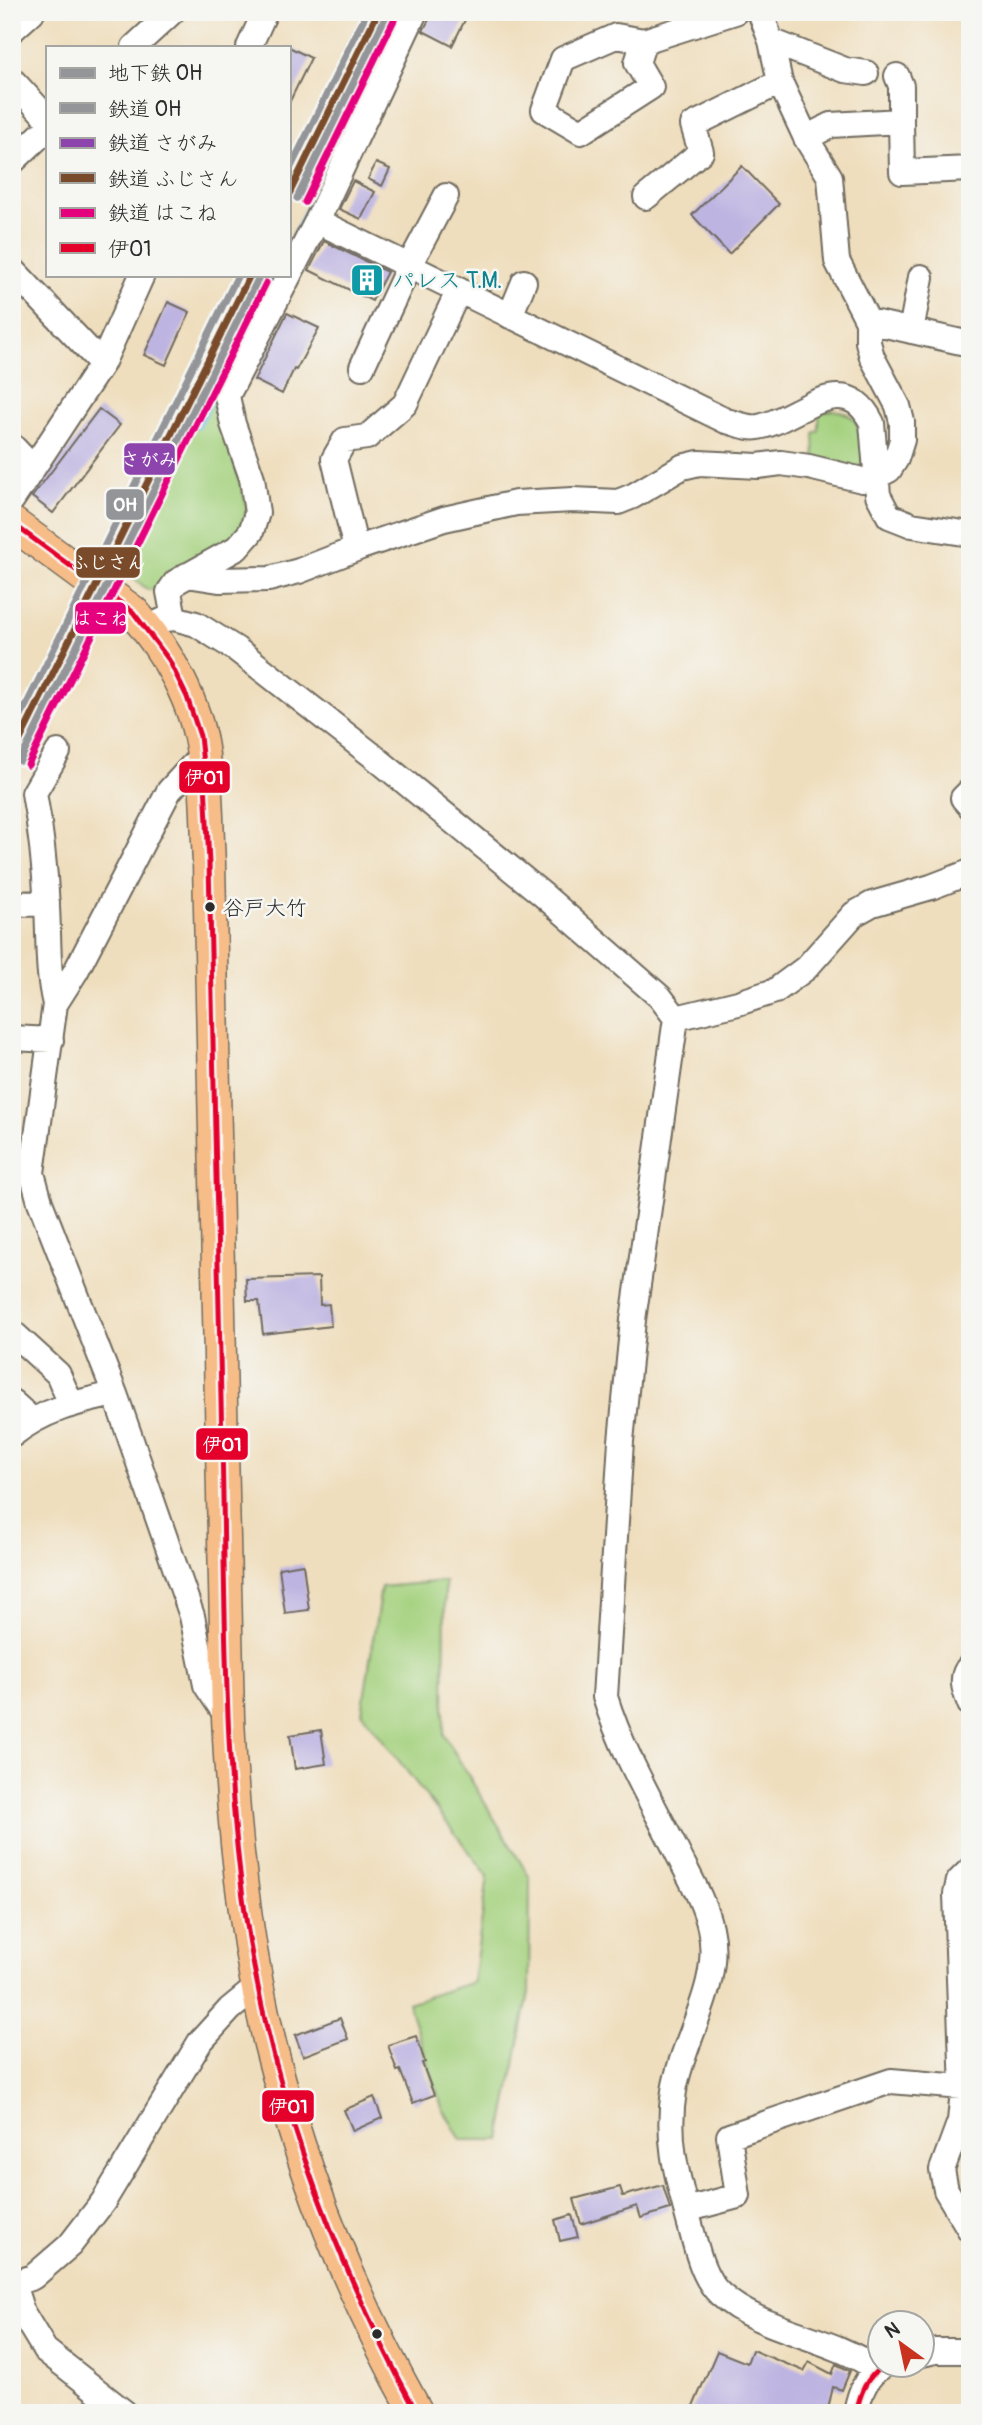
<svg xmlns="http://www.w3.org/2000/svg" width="982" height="2425" viewBox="0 0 982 2425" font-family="Pangolin,'Klee One',sans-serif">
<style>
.green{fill:#a4d17e;stroke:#687e54;stroke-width:2}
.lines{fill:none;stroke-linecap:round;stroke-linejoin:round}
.stream{stroke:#73bdec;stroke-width:5}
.building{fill:#bdb4e1}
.minor-casing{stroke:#706a5e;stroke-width:28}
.major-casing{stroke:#706a5e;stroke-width:35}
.minor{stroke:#fff;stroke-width:24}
.major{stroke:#f7bd88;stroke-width:32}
.bus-1-casing{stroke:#f6f6f2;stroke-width:10}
.bus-1{stroke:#e4002b;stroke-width:5}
.rail-1-casing{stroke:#f6f6f2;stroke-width:12}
.rail-2-casing{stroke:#f6f6f2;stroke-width:12}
.rail-3-casing{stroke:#f6f6f2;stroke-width:12}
.rail-4-casing{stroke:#f6f6f2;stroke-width:12}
.rail-1{stroke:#939598;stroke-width:7}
.rail-2{stroke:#8e44ad;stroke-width:7}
.rail-3{stroke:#7a4b2a;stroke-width:7}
.rail-4{stroke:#e5007d;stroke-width:7}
.metro-1-casing{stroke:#f6f6f2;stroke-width:12}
.metro-1{stroke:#939598;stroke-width:7}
.bus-dot{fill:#2b2b2b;stroke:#f6f6f2;stroke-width:2.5}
.labels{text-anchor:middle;stroke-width:5;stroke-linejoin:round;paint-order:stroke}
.bus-label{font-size:21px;fill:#2b2b2b;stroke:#f6f6f2;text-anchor:start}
.culture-label{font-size:23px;fill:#0d838f;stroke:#f6f6f2;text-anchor:start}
.line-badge{stroke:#f6f6f2;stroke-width:2.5}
.badge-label{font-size:19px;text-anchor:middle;font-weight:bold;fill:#fff}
</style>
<rect width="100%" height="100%" fill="#f6f6f2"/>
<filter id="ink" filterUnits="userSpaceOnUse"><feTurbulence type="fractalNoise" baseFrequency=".0143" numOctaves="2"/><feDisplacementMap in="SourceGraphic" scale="14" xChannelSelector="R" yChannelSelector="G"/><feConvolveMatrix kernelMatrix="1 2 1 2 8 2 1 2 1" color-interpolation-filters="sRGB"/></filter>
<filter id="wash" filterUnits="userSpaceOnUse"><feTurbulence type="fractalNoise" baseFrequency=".00686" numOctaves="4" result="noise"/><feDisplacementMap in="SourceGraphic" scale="28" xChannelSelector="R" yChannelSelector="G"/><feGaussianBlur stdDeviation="1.57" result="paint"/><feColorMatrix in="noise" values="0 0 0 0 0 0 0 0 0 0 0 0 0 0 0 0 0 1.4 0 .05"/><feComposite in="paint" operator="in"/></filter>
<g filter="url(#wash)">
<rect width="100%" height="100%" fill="#efdebd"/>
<!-- green -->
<path class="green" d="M213 383 217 385 227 440 247 506 245 518 236 534 159 589 148 590 126 572 122 563 189 425Z
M831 410C862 411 862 438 864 462L852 471 815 463 814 433 819 431V414Z
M445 1581 444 1735 530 1878 529 1992 500 2140H461L442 2107 408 2003 473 1982 488 1876 362 1713 381 1587Z"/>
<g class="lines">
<!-- stream -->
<path class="stream" d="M289 245 349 125
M198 427 274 275"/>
</g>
<g id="blocks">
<!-- building -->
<path class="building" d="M433 12H469L452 46 423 31Z
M289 47 311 58 289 103Z
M376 163 390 169 382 186 368 179Z
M742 166 779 204 729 254 692 215Z
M353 181 375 192 361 219 339 209Z
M324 241 387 272 372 301 309 270Z
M168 302 190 312 166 365 144 355Z
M287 313 319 328 296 370 294 369 282 394 254 380Z
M99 409 120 425 53 513 32 497Z
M319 1277 320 1305 329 1304 331 1326 263 1334 259 1301H247L246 1279Z
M303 1564 309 1610 285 1613 279 1568Z
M321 1730 326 1764 295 1769 290 1735Z
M340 2018 348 2039 303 2056 295 2035Z
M416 2036 425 2062 422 2063 434 2095 413 2103 400 2070 397 2071 388 2045Z
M374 2097 382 2118 353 2131 344 2110Z
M663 2185 670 2209 641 2218 637 2206 581 2224 574 2199 620 2187 623 2196Z
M572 2215 578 2237 560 2241 555 2220Z
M752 2350 804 2371 809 2362 832 2374 836 2364 850 2371 842 2390 833 2387 827 2413H804L787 2409 783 2413H701L692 2409 717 2351 747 2363Z"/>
</g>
</g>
<g filter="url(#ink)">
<use href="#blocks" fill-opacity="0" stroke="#706a5e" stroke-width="2"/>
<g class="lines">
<!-- minor casing -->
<g class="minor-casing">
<path id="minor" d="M760 12 771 41 780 82 806 138 830 177 837 261 868 321 970 344
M12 30 32 12
M644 41 637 63 651 87 581 132 544 110 563 59 616 36 644 41 735 12
M771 41 845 70 866 73
M134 47 172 12
M249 47 265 12
M897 76 901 86V121
M12 80 47 118
M806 138 831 125 901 121 902 172 970 169
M12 162 47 129
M646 197 701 152 693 125 780 82
M317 221 415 12
M12 269 102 364
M510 316 524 282
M911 331 921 277
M362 367 409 266 446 196
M12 446 33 468
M12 500 102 364 142 275
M356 549 334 459 345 440 367 437 405 404 459 290
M187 575 219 580 269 579 299 571 361 547 444 519 516 503 573 500 618 502 633 496 682 467 699 463 758 466 781 463 809 467 862 480 875 477 889 470 896 459 902 440V422L898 406 872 357 868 342V321
M174 618 169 592 176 582 237 548 251 532 257 513 252 478 233 424 227 396 317 221 726 421C736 423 748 429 758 427 796 421 844 365 872 423L878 495 889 516 912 525 970 534
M147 628 166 619 174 618 196 624 236 649 372 755 542 894 660 997 676 1018 633 1320 621 1441 605 1697C622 1751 650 1799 676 1850 688 1875 704 1900 710 1928 723 1984 683 2037 674 2091 666 2139 677 2176 689 2221 696 2245 701 2276 720 2294 759 2331 830 2336 876 2369
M203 754 169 791 76 971 55 1004 32 1173 40 1202 115 1394 192 1616 206 1685 228 1718
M970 791 963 798 970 806
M12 904 47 903
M55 1004C47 972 49 939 47 907 45 869 41 830 34 793L58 752
M676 1018 738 1003 775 991 806 968 854 914 872 904 931 887 970 872
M12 1038 51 1040
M12 1332 58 1374 71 1404
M12 1402 32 1420
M12 1435C43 1410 77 1402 115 1394
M970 1666C959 1677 965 1691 970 1704
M970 1870 959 1881 956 1894 963 2091 960 2121 942 2170 946 2190 970 2230
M686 2210 738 2196 729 2136 891 2081 962 2087
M12 2284 33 2277 70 2245 103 2202 200 2042 230 2009 258 1986
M13 2284 22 2312 45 2350 125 2413
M922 2354 935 2351H970
M856 2413C859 2394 866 2375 883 2366"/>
</g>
<!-- major casing -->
<g class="major-casing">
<path id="major" d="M12 523 133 612C167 650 197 704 203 755 207 791 207 827 209 863L228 1718C233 1827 244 1938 270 2044 302 2172 352 2297 417 2413"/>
</g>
<!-- minor -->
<use href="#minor" class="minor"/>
<!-- major -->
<use href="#major" class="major"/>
<!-- bus-1 casing -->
<g class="bus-1-casing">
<path id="bus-1" d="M12 523 133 612 169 660 187 697 200 736 205 782 209 863C213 1056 218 1250 222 1443 226 1618 222 1794 254 1967 283 2124 341 2272 417 2413
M856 2413C860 2394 866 2377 883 2366"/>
</g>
<!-- bus-1 -->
<use href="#bus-1" class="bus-1"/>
<!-- rail-1 casing -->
<g class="rail-1-casing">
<path id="rail-1" d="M297 198 386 16
M20 761 258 279"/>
</g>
<!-- rail-2 casing -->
<g class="rail-2-casing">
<path id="rail-2" d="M289 175 368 12
M12 737 240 275"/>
</g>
<!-- rail-3 casing -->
<g class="rail-3-casing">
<path id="rail-3" d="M289 194 378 12
M12 756 250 275"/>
</g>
<!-- rail-4 casing -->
<g class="rail-4-casing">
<path id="rail-4" d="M305 202 394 20
M28 765 266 283"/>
</g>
<!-- rail-1 -->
<use href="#rail-1" class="rail-1"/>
<!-- rail-2 -->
<use href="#rail-2" class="rail-2"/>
<!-- rail-3 -->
<use href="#rail-3" class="rail-3"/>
<!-- rail-4 -->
<use href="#rail-4" class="rail-4"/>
<!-- metro-1 casing -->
<g class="metro-1-casing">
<path id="metro-1" d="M289 171 367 12
M12 734 238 275"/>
</g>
<!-- metro-1 -->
<use href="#metro-1" class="metro-1"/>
</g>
</g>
<!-- icons -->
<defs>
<g id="building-square" transform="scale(1.75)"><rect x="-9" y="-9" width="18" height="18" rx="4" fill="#0f9aa8" stroke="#f6f6f2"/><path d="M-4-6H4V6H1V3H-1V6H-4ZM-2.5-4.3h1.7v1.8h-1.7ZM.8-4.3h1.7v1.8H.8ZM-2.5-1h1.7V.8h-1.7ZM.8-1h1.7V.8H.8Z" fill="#fff"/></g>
</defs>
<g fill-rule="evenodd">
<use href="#building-square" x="367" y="280"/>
</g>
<!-- markers -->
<g class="bus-dot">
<circle cx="210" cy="907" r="6"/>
<circle cx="377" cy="2334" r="6"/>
</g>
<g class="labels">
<!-- bus labels -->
<g class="bus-label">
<text x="223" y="915">谷戸大竹</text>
</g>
<!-- culture labels -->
<g class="culture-label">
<text x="392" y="288">パレス T.M.</text>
</g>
</g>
<g class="line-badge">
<rect x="123" y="442" width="53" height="34" rx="7" fill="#8e44ad"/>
<rect x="105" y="488" width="40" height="33" rx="7" fill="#939598"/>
<rect x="75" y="546" width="66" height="33" rx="7" fill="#7a4b2a"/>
<rect x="74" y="601" width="53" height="34" rx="7" fill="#e5007d"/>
<rect x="178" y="760" width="53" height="34" rx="7" fill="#e4002b"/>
<rect x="195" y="1427" width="54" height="34" rx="7" fill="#e4002b"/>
<rect x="261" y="2089" width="54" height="34" rx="7" fill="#e4002b"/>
</g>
<g class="badge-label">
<text x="149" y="466">さがみ</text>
<text x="125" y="511">OH</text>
<text x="108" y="569">ふじさん</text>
<text x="101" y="625">はこね</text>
<text x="204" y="784">伊01</text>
<text x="222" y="1451">伊01</text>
<text x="288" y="2113">伊01</text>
</g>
<!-- margin -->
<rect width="982" height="2425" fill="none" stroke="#f6f6f2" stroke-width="42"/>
<!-- legend -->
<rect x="46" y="46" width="245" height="231" fill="#f6f6f2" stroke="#a5a5a2" stroke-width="2"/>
<rect x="60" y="68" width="35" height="10" fill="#939598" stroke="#a5a5a2" stroke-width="2"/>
<text x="108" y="80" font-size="21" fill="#2b2b2b">地下鉄 OH</text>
<rect x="60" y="103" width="35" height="10" fill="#939598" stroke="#a5a5a2" stroke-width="2"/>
<text x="108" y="116" font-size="21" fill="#2b2b2b">鉄道 OH</text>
<rect x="60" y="138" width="35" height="10" fill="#8e44ad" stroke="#a5a5a2" stroke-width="2"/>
<text x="108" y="150" font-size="21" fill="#2b2b2b">鉄道 さがみ</text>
<rect x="60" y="173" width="35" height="10" fill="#7a4b2a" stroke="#a5a5a2" stroke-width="2"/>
<text x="108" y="186" font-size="21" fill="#2b2b2b">鉄道 ふじさん</text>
<rect x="60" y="208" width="35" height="10" fill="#e5007d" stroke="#a5a5a2" stroke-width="2"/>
<text x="108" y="220" font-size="21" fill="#2b2b2b">鉄道 はこね</text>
<rect x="60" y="243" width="35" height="10" fill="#e4002b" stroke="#a5a5a2" stroke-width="2"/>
<text x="108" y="256" font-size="21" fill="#2b2b2b">伊01</text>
<!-- north arrow -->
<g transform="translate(901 2344) rotate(327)"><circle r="33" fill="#f6f6f2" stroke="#a5a5a2" stroke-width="2"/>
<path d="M0-5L12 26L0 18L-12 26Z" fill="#c8321e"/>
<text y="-10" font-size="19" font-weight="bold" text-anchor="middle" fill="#2b2b2b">N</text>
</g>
</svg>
